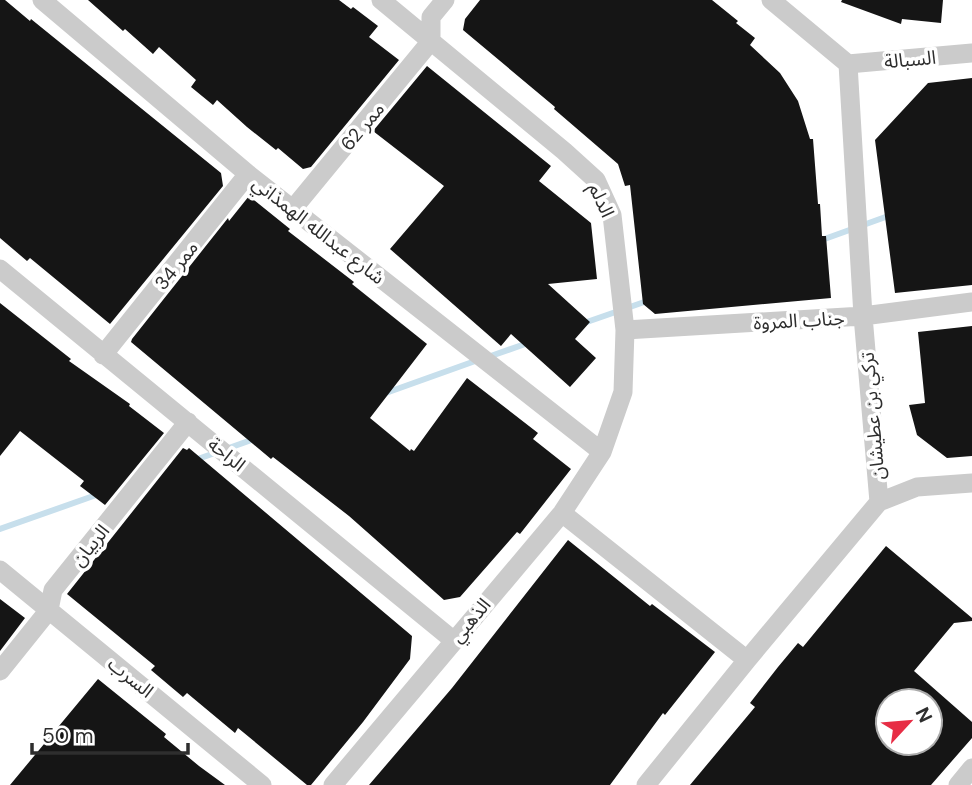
<svg xmlns="http://www.w3.org/2000/svg" width="972" height="785" viewBox="0 0 972 785" font-family="'DM Sans','Noto Sans Arabic',sans-serif">
<style>
.lines{fill:none;stroke-linecap:round;stroke-linejoin:round}
.stream{stroke:#c7dfec;stroke-width:6}
.building{fill:#151515;fill-rule:evenodd}
.minor{stroke:#cbcbcb;stroke-width:19}
.labels{text-anchor:middle;stroke-width:7;stroke-linejoin:round;paint-order:stroke}
.street-label{font-size:19px;fill:#2e2e2e;stroke:#fff}
</style>
<rect width="100%" height="100%" fill="#fff"/>
<g class="lines">
<!-- stream -->
<path class="stream" d="M819 241 891 215
M584 323 650 300
M488 357 528 343
M383 394 478 360
M195 460 257 438
M0 529 99 494"/>
</g>
<!-- building -->
<path class="building" d="M0 0H5L30 21 31 19 221 173 223 186 110 324 30 258 27 261 0 238Z
M88 0H339L351 9 353 7 378 26 369 37 399 60 311 167 303 169 278 148 276 150 247 127 217 100 213 105 191 87 196 80 159 47 153 54 125 29 123 31Z
M480 0H712L738 21 736 23 755 38 750 45 780 73 798 101 810 139H813L818 204H820L822 236H826L831 298 655 314 643 304 630 185 625 186 618 164 554 109 555 107 463 30 465 19Z
M842 0H943L941 23 902 19 901 24 841 2Z
M427 66 551 166 539 181 591 223 597 279 548 284 590 322 575 339 596 358 570 387 511 334 501 346 390 249 444 186 373 131Z
M972 78V285L895 293 875 140 928 83Z
M249 196 290 229 288 231 354 282 352 284 427 344 370 418 410 451 411 449 414 451 467 378 538 433 533 439 571 469 520 534 517 532 460 597 444 600 349 516 273 457 271 459 131 342 132 339 228 218 229 221Z
M0 303 71 359 69 361 130 404 129 406 164 433 105 505 80 486 84 481 20 431 0 456Z
M972 326V456L947 458 917 435 909 405 925 403 918 332Z
M183 448 187 450 189 448 412 636 410 659 363 722 311 785H307L238 728 235 733 187 693 183 697 151 670 155 666 67 594Z
M568 540 650 606 652 604 715 652 665 715 663 713 610 785H369L452 688Z
M886 546 972 618V621L954 623 914 671 972 722V738L931 785H690L755 707 750 703 778 667 798 643 803 647ZM888 701H930V743H888Z
M0 599 25 618 0 651Z
M98 679 166 734 164 737 199 766 225 785H10Z"/>
<g class="lines">
<!-- minor -->
<path class="minor" d="M42 0 248 174 602 452
M848 64 972 53
M292 210 431 41V17L445 0
M0 269 453 640
M625 330 863 316 972 302
M103 355 248 174
M879 502 917 487 972 483
M562 513 747 660
M0 570 262 785
M0 671 49 610 53 590 188 422
M333 785 562 513 602 452 623 392 625 330 612 215 596 180 564 151 381 0
M646 785 747 660 879 502 863 316 848 64 771 0
M958 785 972 768"/>
</g>
<g class="labels">
<!-- street labels -->
<g class="street-label">
<text transform="translate(910 59) rotate(-5)" y="7">السبالة</text>
<text transform="translate(362 126) rotate(-50)" y="7">ممر 62</text>
<text transform="translate(602 200) rotate(66)" y="7">الدلم</text>
<text transform="translate(319 230) rotate(38)" y="7">شارع عبدالله الهمذاني</text>
<text transform="translate(176 265) rotate(-51)" y="7">ممر 34</text>
<text transform="translate(799 320) rotate(-3)" y="7">جناب المروة</text>
<text transform="translate(872 416) rotate(-95)" y="7">تركي بن عطيشان</text>
<text transform="translate(227 454) rotate(39)" y="7">الراحة</text>
<text transform="translate(90 545) rotate(-51)" y="7">الربيان</text>
<text transform="translate(470 620) rotate(-50)" y="7">الذهبي</text>
<text transform="translate(131 677) rotate(39)" y="7">السرب</text>
</g>
</g>
<!-- north arrow -->
<g transform="translate(909 722) rotate(64)"><circle r="33" fill="#ffffff" stroke="#ababab" stroke-width="2"/>
<path d="M0-5L12 26L0 18L-12 26Z" fill="#e72d45"/>
<text y="-10" font-size="19" font-weight="bold" text-anchor="middle" fill="#2e2e2e">N</text>
</g>
<!-- scale -->
<path d="M32 743v10h156v-10" fill="none" stroke="#2e2e2e" stroke-width="3.5"/>
<text x="42" y="743" font-size="21" fill="#2e2e2e" stroke="#ffffff" stroke-width="5" paint-order="stroke">50 m</text>
</svg>
